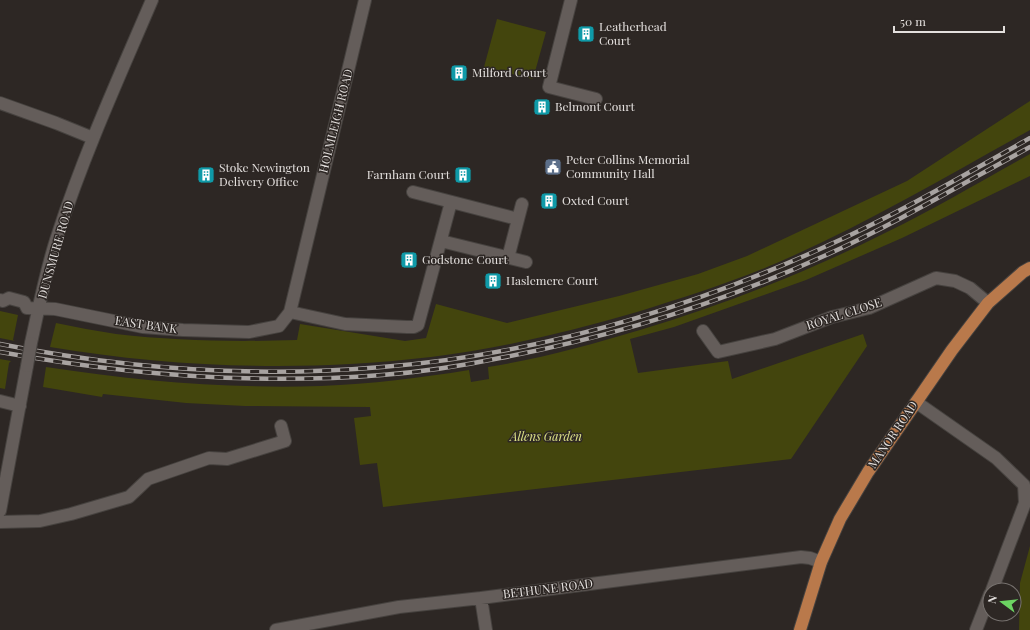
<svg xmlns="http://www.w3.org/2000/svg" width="1030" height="630" viewBox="0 0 1030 630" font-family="'Playfair Display',serif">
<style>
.green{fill:#43450d}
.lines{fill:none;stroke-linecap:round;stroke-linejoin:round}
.minor-casing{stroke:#46423f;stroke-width:14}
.major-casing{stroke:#46423f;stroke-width:14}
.minor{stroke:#645d5a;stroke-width:12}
.major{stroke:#b9794b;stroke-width:12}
.rail-casing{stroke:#a8a3a1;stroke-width:4.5}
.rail{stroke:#2d2724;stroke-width:3;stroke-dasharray:9;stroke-linecap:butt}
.minor-bridge-casing{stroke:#46423f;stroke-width:14;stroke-linecap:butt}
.minor-bridge{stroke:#645d5a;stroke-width:12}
.labels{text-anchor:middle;stroke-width:3;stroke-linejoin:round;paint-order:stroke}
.poi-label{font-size:12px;fill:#e3dfdd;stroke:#2d2724;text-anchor:start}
.street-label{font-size:12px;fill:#e3dfdd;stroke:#2d2724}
.park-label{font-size:12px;font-style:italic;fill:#dee287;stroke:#2d2724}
</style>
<rect width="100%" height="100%" fill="#2d2724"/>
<!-- green -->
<path class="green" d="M497 19 546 32 533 79 484 67Z
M1030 101V130C947 176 866 224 779 262 733 282 685 297 637 312 570 331 501 349 431 357 305 372 175 368 50 347L56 323C76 327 96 331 116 334 176 341 236 342 297 340L300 324 405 341 426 338 436 304 507 323 619 296 698 274 747 256 907 181Z
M1030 154V176L902 238 806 280 674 327 630 339 638 373 728 361 732 379 863 334 867 346 791 459 383 507 377 463 360 465 354 418 371 416 370 407 245 406 186 403 103 394 102 397 43 387 46 367C137 381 229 389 321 386 371 384 420 378 469 370L471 382 489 379 488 367C539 359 590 345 640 330 725 304 808 272 887 232 936 208 983 180 1030 154Z
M0 311 18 315 13 340 15 341 0 338Z
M0 359 11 361 9 363 5 389 0 388Z
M1030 546V630H1019L1020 583Z"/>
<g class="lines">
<!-- minor casing -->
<g class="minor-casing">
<path id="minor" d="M571 0 549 87 596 99
M0 103 56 123 93 138
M413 192 518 219
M441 241 526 262
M508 258 522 204
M0 300 3 301 9 298 24 302 27 308 55 309 143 327 183 330 249 332 279 326 290 312 365 0
M290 312 345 324 407 327H414L418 325 451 202
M703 331 718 352 775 339 832 317 869 308 936 278 955 281 970 288 988 303
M31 343C39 307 46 269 58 234 84 154 119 77 152 0
M0 401 20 406
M916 402 996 458 1024 485 1025 503 992 590
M0 511 27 366
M0 522 40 521 71 514 129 497 148 479 209 458 227 459 285 441 281 426
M481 598 486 630
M276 630 399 607 481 598 801 557 810 558 821 562
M976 630 990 594"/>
</g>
<!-- major casing -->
<g class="major-casing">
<path id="major" d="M800 630 821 562 840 519 868 472 952 350 988 303 1023 272 1030 268"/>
</g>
<!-- minor -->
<use href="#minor" class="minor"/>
<!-- major -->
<use href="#major" class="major"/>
<!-- rail casing -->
<g class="rail-casing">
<path id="rail" d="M0 344C125 369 255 378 382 367 533 355 682 311 820 249 892 217 961 177 1030 138
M0 352C126 375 254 385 382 375 422 372 461 366 500 358 612 337 721 303 824 256 895 224 962 184 1030 147"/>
</g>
<!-- rail -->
<use href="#rail" class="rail"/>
<!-- minor-bridge casing -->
<g class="minor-bridge-casing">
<path id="minor-bridge" d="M27 366 31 343"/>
</g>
<!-- minor-bridge -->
<use href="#minor-bridge" class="minor-bridge"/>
</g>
<!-- icons -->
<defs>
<g id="building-square" transform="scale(0.9)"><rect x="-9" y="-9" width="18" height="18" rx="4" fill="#0f9aa8" stroke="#2d2724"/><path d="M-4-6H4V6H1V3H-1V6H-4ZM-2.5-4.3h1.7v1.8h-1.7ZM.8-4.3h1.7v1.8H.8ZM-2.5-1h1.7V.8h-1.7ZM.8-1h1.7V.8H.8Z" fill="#fff"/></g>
<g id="civic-square" transform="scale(0.9)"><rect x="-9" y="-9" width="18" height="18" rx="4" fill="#5c6f8a" stroke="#2d2724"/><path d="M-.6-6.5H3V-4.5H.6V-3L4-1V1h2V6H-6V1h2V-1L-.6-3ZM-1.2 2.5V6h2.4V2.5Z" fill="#fff"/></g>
</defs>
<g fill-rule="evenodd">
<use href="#building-square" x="586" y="34"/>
<use href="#building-square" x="459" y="73"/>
<use href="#building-square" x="542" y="107"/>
<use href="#civic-square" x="553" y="167"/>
<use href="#building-square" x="206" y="175"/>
<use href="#building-square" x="463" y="175"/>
<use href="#building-square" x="549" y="201"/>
<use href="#building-square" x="409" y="260"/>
<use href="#building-square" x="493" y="281"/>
</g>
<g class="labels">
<!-- poi labels -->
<g class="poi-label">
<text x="599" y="31">Leatherhead<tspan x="599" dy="14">Court</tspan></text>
<text x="472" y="77">Milford Court</text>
<text x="555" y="111">Belmont Court</text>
<text x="566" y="164">Peter Collins Memorial<tspan x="566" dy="14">Community Hall</tspan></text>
<text x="219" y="172">Stoke Newington<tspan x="219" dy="14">Delivery Office</tspan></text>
<text x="450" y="179" text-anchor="end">Farnham Court</text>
<text x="562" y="205">Oxted Court</text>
<text x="422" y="264">Godstone Court</text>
<text x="506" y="285">Haslemere Court</text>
</g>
<!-- street labels -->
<g class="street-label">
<text transform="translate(336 121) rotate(-76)" y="4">HOLMLEIGH ROAD</text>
<text transform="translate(56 250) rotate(-74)" y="4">DUNSMURE ROAD</text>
<text transform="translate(844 314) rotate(-18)" y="4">ROYAL CLOSE</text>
<text transform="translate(146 325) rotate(8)" y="4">EAST BANK</text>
<text transform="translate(893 435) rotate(-56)" y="4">MANOR ROAD</text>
<text transform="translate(548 589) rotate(-7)" y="4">BETHUNE ROAD</text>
</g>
<!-- park labels -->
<g class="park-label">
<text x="546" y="441">Allens Garden</text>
</g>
</g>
<!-- north arrow -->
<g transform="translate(1002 602) rotate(285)"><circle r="19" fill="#2d2724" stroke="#76716e"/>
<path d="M0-3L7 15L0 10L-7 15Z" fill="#6cd362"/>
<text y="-6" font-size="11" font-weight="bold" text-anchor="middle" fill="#e3dfdd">N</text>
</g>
<!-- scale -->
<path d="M894 26v6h110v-6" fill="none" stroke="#e3dfdd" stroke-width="2"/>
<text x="900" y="26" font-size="12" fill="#e3dfdd" stroke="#2d2724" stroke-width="3" paint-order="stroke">50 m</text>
</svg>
